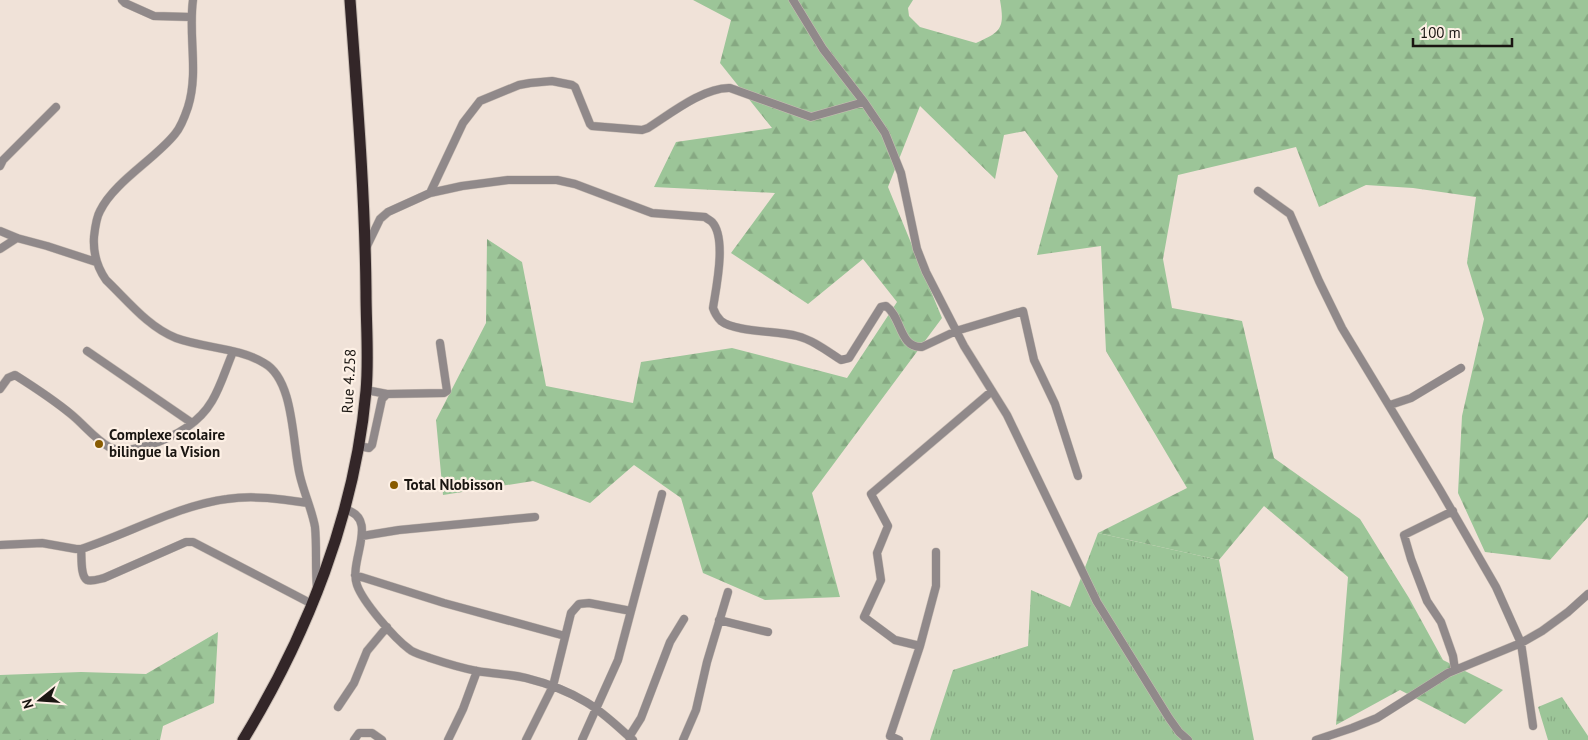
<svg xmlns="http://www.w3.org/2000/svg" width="1588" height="740" viewBox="0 0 1588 740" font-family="'PT Sans',sans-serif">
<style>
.grass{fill:url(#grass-tufts)}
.forest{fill:url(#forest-firs)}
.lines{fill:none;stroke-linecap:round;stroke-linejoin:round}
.minor-casing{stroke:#c9bdb4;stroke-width:9}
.highway-casing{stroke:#c9bdb4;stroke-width:13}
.minor{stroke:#90898a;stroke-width:8}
.highway{stroke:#332628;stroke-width:11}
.poi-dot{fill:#895b00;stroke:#fdf0e5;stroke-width:2}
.labels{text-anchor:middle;stroke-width:4.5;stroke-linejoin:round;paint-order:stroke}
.street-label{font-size:15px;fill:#1a1612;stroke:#fdf0e5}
.poi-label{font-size:15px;font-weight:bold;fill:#1a1612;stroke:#fdf0e5;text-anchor:start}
</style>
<defs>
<pattern id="grass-tufts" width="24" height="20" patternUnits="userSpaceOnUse" patternTransform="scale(1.25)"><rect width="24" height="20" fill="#9cc598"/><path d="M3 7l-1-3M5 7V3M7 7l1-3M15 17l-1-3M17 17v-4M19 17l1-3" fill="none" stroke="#86a882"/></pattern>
<pattern id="forest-firs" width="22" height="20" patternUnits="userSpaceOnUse" patternTransform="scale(1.25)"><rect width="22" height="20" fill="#9cc598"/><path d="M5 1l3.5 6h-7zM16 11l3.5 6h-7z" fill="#86a882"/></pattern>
</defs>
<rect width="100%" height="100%" fill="#f0e2d8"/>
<!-- grass -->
<path class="grass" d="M1098 533 1219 560 1254 740H930L953 670 1028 646 1031 590 1070 607Z
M1562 697 1588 736V740H1548L1538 707Z"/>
<!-- forest -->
<path class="forest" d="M693 0H913L908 8 909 16 920 27 976 43C1001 32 1005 29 1000 0H1588V517L1550 560 1485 552 1458 493 1462 416 1484 319 1467 263 1476 197 1413 188 1366 185 1319 207 1296 147 1178 175 1163 259 1172 308 1242 321 1274 458 1360 519 1409 598 1443 660 1503 690 1465 724 1400 690 1336 725 1348 577 1264 506 1219 560 1098 533 1187 488 1106 351 1101 246 1037 255 1058 176 1025 131 1004 135 995 179 920 106 888 187 942 318 812 493 840 597 765 600 703 573 681 498 634 465 590 503 533 481 443 495 436 420 486 323 487 239 522 262 546 386 633 403 641 362 732 348 847 378 897 302 863 259 808 304 731 253 775 193 654 187 676 142 772 128 720 63 731 20Z
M218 632 214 703 163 726 160 740H0V675L81 672 146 674Z"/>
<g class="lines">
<!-- minor casing -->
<g class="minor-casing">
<path id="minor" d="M122 0 125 3 154 16 191 17
M193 0C188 35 199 72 188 107 185 116 181 127 175 134 155 159 114 182 100 211 96 218 95 228 94 237 93 252 97 267 106 280 127 300 148 327 176 338 203 348 240 348 264 363 295 380 292 445 300 476 304 493 312 510 315 527 317 547 315 568 317 588
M793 0 823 49 864 102 885 133 901 173 917 249 926 272 964 346 1007 415 1097 602 1169 718 1179 732 1188 740
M0 166 3 160 56 107
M1258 191 1290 214 1319 281 1342 328 1440 490 1496 587 1521 643 1533 726
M430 193 463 123 480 101 519 85 530 83 552 81 572 85 575 87 590 124 592 126 642 130 648 128C670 114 704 87 730 88L811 117 864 102
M0 231 17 238 47 246 96 262
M366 248 380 219 388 212 430 193 462 186 508 180H557L575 184 652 213 705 217C707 219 710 220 712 222 727 238 716 288 713 308 715 314 717 317 721 321 735 332 778 331 797 336 813 340 827 351 841 360L849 358 881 307 886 306C902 317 899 348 922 347L956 331 1023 311 1034 360 1055 404 1078 476
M0 249 17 238
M87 351 192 423
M0 389 8 378 15 375C34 387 54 400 72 415 84 425 95 439 109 447 121 453 135 449 147 446 172 438 198 425 212 401 221 386 226 368 233 352
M366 390 387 394
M1390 405 1411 398 1461 368
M359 446 369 448 372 445 382 399 387 394 444 393 447 391 440 343
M344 509C381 518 348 560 357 585 363 602 394 638 409 649 415 654 423 655 430 658 445 663 461 668 477 671 494 674 510 674 526 678 546 683 568 691 586 702 603 712 618 727 633 740
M1453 511 1404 535 1411 559 1427 601 1441 622 1453 656 1455 670
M362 536 399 530 535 517
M0 545 42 543 76 549H81C128 534 179 505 227 499 254 495 281 499 308 503
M81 549C82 556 80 576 87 580 92 582 99 579 104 578L186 542H193L312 604
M355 575 444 603 565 636
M719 620 768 632
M920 646 895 640 864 617 881 580 877 553 888 526 871 494 992 391
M338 707 354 683 367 651 387 627
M629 737 641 718 670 642 684 619
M354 740 359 733H372L382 740
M448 740 463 709 477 671
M526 740 553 686 571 613 579 604 589 603 631 611
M582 740 618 660 662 494
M683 740 696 710 707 662 728 592
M899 740 890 736 920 646 936 586V552
M1316 740 1352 728 1377 718 1448 673 1521 643 1542 631 1568 612 1588 594"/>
</g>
<!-- highway casing -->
<g class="highway-casing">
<path id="highway" d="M243 740C307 635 355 515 366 391 369 359 366 324 366 292 365 194 357 97 350 0"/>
</g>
<!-- minor -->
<use href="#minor" class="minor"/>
<!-- highway -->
<use href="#highway" class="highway"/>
</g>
<!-- markers -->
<g class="poi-dot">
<circle cx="99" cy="444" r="5"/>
<circle cx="394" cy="485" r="5"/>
</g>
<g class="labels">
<!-- street labels -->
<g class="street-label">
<text transform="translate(349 381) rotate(-87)" y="5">Rue 4.258</text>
</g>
<!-- poi labels -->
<g class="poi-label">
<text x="109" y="440">Complexe scolaire<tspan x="109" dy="17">bilingue la Vision</tspan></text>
<text x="404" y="490">Total Nlobisson</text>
</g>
</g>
<!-- north arrow -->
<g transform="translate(40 700) rotate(253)" stroke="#fdf0e5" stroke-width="4" paint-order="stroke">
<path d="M0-4L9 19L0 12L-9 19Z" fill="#1a1612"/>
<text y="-8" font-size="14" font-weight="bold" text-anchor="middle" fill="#1a1612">N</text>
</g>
<!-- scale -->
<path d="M1413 38v8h99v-8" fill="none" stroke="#1a1612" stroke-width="2.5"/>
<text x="1420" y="38" font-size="15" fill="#1a1612" stroke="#fdf0e5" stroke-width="4" paint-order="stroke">100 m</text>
</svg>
